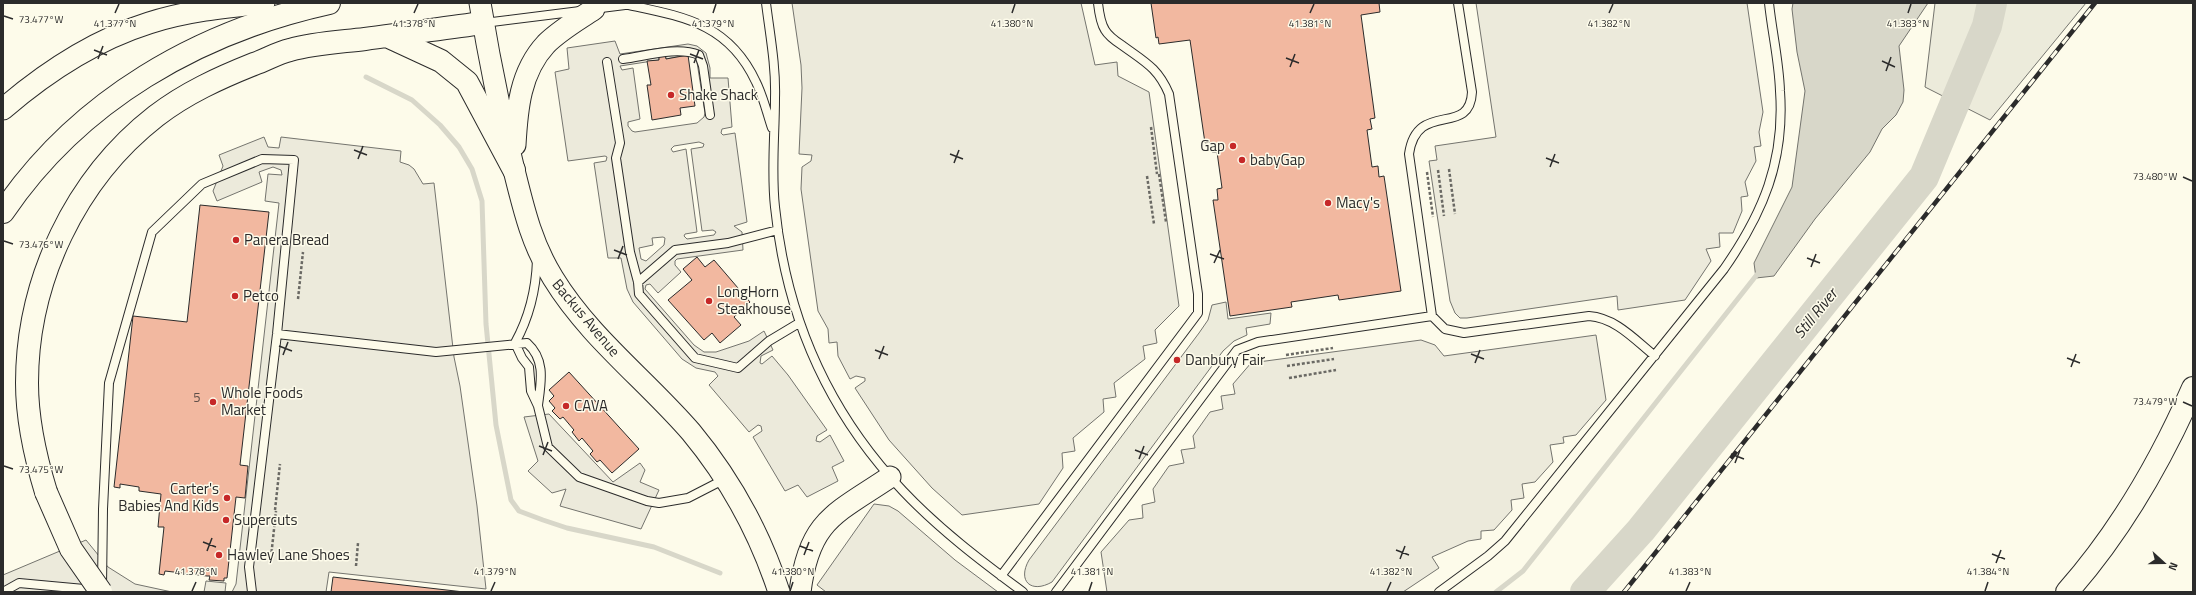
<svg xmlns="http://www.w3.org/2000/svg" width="2196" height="595" viewBox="0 0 2196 595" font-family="'Titillium Web',sans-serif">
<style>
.green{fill:#ecebdb;stroke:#74746e}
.parking{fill:#eceadb;stroke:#74746e;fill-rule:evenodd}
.water{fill:#d8d7c9;stroke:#74746e}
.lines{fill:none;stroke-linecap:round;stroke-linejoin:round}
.stream{stroke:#d8d7c9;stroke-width:5}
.river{stroke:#d8d7c9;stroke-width:30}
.building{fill:#f2b8a0;stroke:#2b2b2b}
.service-casing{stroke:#2b2b2b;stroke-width:10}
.secondary-casing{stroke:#2b2b2b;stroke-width:23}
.motorway-casing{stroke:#2b2b2b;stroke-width:24}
.path{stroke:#6a6964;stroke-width:2.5;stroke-dasharray:3 2;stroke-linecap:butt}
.service{stroke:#fdfbea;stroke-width:8}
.secondary{stroke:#fdfbea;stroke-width:21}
.motorway{stroke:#fdfbea;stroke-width:22}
.rail-casing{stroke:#2b2b2b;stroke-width:4.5}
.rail{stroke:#fdfbea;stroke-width:3;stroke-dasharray:9;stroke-linecap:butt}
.motorway-bridge-casing{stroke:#2b2b2b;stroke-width:24;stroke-linecap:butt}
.motorway-bridge{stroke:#fdfbea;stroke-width:22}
.ticks{fill:none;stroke:#2b2b2b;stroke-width:1.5}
.poi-dot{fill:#c62828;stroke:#fdfbea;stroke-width:1.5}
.labels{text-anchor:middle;stroke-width:3;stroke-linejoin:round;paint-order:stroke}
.number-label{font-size:13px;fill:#5d4e48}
.poi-label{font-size:15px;fill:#2b2b2b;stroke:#fdfbea;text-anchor:start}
.street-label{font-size:15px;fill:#2b2b2b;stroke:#fdfbea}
.water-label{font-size:16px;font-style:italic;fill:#2b2b2b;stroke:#fdfbea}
.ticks-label{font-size:10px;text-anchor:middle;fill:#2b2b2b;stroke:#fdfbea;stroke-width:3;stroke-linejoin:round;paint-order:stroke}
</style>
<rect width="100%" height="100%" fill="#fdfbea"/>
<!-- green -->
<path class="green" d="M1935 3H2086L1990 120 1925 87Z
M1226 302 1228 319 1271 313 1270 324 1246 328 1247 335 1234 341 1223 351 1052 582C1031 594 1017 581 1029 560L1199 333 1208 320 1212 305Z"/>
<!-- parking -->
<path class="parking" d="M792 3H1081L1095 65 1117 62 1118 76 1149 92 1179 306 1155 330 1157 343 1143 346 1145 359 1114 383 1116 397 1103 399 1104 412 1073 438 1075 451 1062 453 1063 468 1039 504 962 515 932 488 889 440 855 388 865 381V378L856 376 850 379 838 356 837 342 829 343 828 329 818 311 801 189 802 167 811 161 812 155 799 154 802 88 801 65Z
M1476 3H1747L1763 112 1759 132 1761 146 1754 147 1756 161 1745 182 1748 196 1741 197 1742 211 1733 233H1719L1720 247 1706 249 1711 261 1685 300 1618 310 1617 296 1467 318H1460L1455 313 1450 301 1429 161 1437 160 1435 146 1496 137Z
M615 41 620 54 688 44 697 46 706 53 710 68V78H728L732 127 722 129 721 133 723 135 735 133 747 222 734 226 742 232 743 250 677 259 675 261V265L681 272 658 293 650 284 646 285 645 289 694 345 704 352H716L749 341 764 331 773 350 761 356 760 363 762 364 772 356 788 375 827 430 817 436 816 441 820 442 830 435 844 461 832 467 838 481 807 497 798 485 785 491 753 437 762 431 761 426 758 425 749 432 709 385 718 376 715 372 696 368 682 359 633 302 627 289 621 258H608L594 163 606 161 607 157 605 156 568 161 555 72 569 69 567 48ZM665 54 666 59 688 55 696 56 705 113 704 117 697 123 635 132 632 131 628 126V122L640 119 633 68 622 70 620 66 659 60V55ZM699 142 704 144 703 147 691 149 702 231 713 230 716 232 714 235 687 239 684 236 685 234 697 232 686 149 673 152 671 149 674 146ZM663 237 665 238 664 245 646 261 641 259 639 248 653 245 652 238Z
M264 137 268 147 279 148 281 137 401 151 400 162 409 165 414 169 423 184 434 183 454 357 460 386 477 506 486 589 329 572 326 592H232L236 584 279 203 265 201 268 174 282 175 281 170 273 167 259 172 262 182 217 201 213 191 223 166 219 155Z
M1596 335 1606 400 1576 435 1563 437 1564 443 1550 445 1553 462 1535 482 1522 484 1524 498 1511 500 1512 510 1494 530 1481 531V539L1468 541 1432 557 1439 568 1403 592H1107L1101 552 1129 520 1143 518 1142 505 1155 502 1153 489 1169 466 1184 463 1181 450 1195 448 1193 436 1210 412 1223 409 1221 396 1235 394 1233 384 1251 363 1421 340 1435 345 1444 356Z
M549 414 613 482 640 463 645 470 640 482 659 490 641 529 560 506 566 489 552 493 528 471 538 461 524 417Z
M874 504 889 506 898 511 955 560 998 592H826L817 585Z
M86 540 108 567 135 584 172 592H3V575Z
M206 581 226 583 225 592H204Z"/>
<!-- water -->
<path class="water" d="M1793 3H1928L1899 46 1904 90 1903 102 1896 115 1882 129 1870 152 1815 219 1774 276 1756 278 1754 263 1792 187 1805 91 1797 52 1792 9Z"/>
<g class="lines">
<!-- stream -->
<path class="stream" d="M366 77 412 100 440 125 459 147 472 169 482 201 486 324 496 425 511 500 519 511 543 520 567 528 654 547 720 573
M1496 592 1523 571 1759 272"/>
<!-- river -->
<path class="river" d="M1585 592 1641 530 1924 177 1987 26 1992 3"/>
</g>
<!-- building -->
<path class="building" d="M1151 3H1379L1380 12 1361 15 1375 118 1370 119 1372 129 1367 130 1372 167 1378 166 1379 177 1384 176 1401 291 1339 300 1338 295 1291 302 1292 307 1230 316 1213 200H1218L1217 189 1222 188 1217 152H1212L1210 142 1205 143 1190 40 1159 44 1158 37 1156 38Z
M665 54 666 59 688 55 695 106 680 108 681 115 652 120 647 85H651L647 61 659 60V55Z
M200 205 269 212 240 465 248 466 245 498 236 497 227 578H224V581L209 580 210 576H207L165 571 164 575 159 574 164 527H158L161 494 139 491V487L120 484V488L114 487 133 316 187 322Z
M697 257 705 267 714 260 750 302 734 317 741 325 720 343 712 333 704 340 668 300 692 280 683 269Z
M569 372 639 449 612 473 600 460 597 462 590 454 593 451 582 438 579 441 572 432 574 430 563 417 560 419 552 411 555 408 549 401 554 396 549 390Z
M333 577 350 579 464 592H331Z"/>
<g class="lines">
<!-- service casing -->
<g class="service-casing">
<path id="service" d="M766 3C770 35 776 66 775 98 775 135 771 171 775 207 786 316 827 411 903 491 939 529 981 561 1023 592
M1458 3 1472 92C1470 138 1417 99 1409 154L1432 316 1445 329 1464 333 1589 316C1616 318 1635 340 1655 356
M629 5C685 17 729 24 756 82 763 96 767 113 772 128
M593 9 633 4
M484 23 580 11
M623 59C646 56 677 46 699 55L703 66 710 115
M607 62 620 143 616 158 630 252 638 282 639 294 695 358 738 368 769 341 799 323
M537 260C536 290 530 316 515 343L522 358 529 367 531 391 538 406 548 447 579 477 647 501 659 503 688 498 725 479
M638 282 675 250 728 243 778 230
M277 334 436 352 527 343C546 360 541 382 538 405
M1001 576 1198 313V294L1169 94C1158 68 1145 62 1123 46 1117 42 1109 37 1105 30 1100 22 1099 12 1098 3
M102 586 103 509 109 383 152 232 202 184 262 159 294 160 277 334 249 567 252 592
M3 592 19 583 95 590
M1056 592 1237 350 1258 342 1432 316
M1439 592 1488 556 1505 541 1724 269C1763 213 1785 161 1780 91 1779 61 1772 32 1769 3"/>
</g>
<!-- secondary casing -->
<g class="secondary-casing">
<path id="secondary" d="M480 3C489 58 500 112 513 166 523 206 531 243 553 278 589 337 646 380 691 432 730 479 760 534 779 592
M3 109C46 72 95 40 149 23 186 11 226 7 264 3
M515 145C517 109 520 72 546 44 560 30 578 20 594 9
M800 592C809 520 835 514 890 477"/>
</g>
<!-- motorway casing -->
<g class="motorway-casing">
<path id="motorway" d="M387 36 441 61 467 82 514 170
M3 212C79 100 198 32 329 3
M46 492C35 456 27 421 27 383 27 281 75 179 156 116 186 93 219 78 254 64 266 60 277 53 290 50 314 43 340 42 365 39 405 34 444 28 483 23
M2067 592C2120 532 2161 461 2193 388"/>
</g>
<!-- path -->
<path class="path" d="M1151 127 1157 174
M1449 169 1455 214
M1438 170 1444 216
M1427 172 1433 217
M1159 174 1166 222
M1147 176 1154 224
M298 299 303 252
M1286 355 1333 348
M1287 366 1334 359
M1289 378 1336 370
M275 510 280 464
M271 557 276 511
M356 566 358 543"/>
<!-- service -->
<use href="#service" class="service"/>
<!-- secondary -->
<use href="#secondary" class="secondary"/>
<!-- motorway -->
<use href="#motorway" class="motorway"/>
<!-- rail casing -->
<g class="rail-casing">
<path id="rail" d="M1624 592 2095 3"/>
</g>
<!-- rail -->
<use href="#rail" class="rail"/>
<!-- motorway-bridge casing -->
<g class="motorway-bridge-casing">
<path id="motorway-bridge" d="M46 492 71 549 101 592"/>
</g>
<!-- motorway-bridge -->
<use href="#motorway-bridge" class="motorway-bridge"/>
</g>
<!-- ticks -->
<path class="ticks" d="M115 13 119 4M414 13 418 4M713 13 716 4M1012 13 1015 4M1310 13 1314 4M1609 13 1613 4M1908 13 1911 4M4 16 13 19M94 50 107 55M690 54 703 59M1286 58 1299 63M98 59 103 46M1882 61 1895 67M694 63 699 50M1290 67 1295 54M1886 71 1891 57M354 150 367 155M950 154 963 159M1546 158 1559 163M358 159 363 146M954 163 959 150M1550 167 1555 154M2183 177 2192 181M4 241 13 244M614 250 627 255M1210 254 1224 259M1807 258 1820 263M618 259 623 246M1214 263 1220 250M1811 267 1816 254M279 346 292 351M875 350 888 355M1471 354 1484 359M283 355 288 342M2067 358 2080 363M879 359 884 346M1475 363 1480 350M2071 367 2076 354M2183 402 2192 406M539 446 552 451M1135 450 1148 455M1731 454 1744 459M543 455 548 442M1139 459 1144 446M1735 463 1740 450M4 466 13 469M203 542 216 547M800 546 813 551M1396 550 1409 555M207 551 212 538M1992 554 2005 559M804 555 809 542M1400 559 1405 546M1996 563 2001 550M192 591 196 582M491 591 495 582M790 591 793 582M1089 591 1092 582M1387 591 1391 582M1686 591 1690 582M1985 591 1988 582"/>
<!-- markers -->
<g class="poi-dot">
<circle cx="671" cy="95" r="4"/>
<circle cx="1233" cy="146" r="4"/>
<circle cx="1242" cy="160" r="4"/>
<circle cx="1328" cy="203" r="4"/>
<circle cx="236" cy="240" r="4"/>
<circle cx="235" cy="296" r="4"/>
<circle cx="709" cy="301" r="4"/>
<circle cx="1177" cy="360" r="4"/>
<circle cx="213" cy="402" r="4"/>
<circle cx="566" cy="406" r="4"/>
<circle cx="227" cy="498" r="4"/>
<circle cx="226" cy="520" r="4"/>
<circle cx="219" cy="555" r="4"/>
</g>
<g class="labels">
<!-- number labels -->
<g class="number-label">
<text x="197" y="402">5</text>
</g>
<!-- poi labels -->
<g class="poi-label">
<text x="679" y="100">Shake Shack</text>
<text x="1225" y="151" text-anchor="end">Gap</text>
<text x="1250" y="165">babyGap</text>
<text x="1336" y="208">Macy's</text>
<text x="244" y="245">Panera Bread</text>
<text x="717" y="297">LongHorn<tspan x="717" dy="17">Steakhouse</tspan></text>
<text x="243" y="301">Petco</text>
<text x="1185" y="365">Danbury Fair</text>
<text x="221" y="398">Whole Foods<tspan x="221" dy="17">Market</tspan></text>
<text x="574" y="411">CAVA</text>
<text x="219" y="494" text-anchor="end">Carter's<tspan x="219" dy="17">Babies And Kids</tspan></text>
<text x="234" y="525">Supercuts</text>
<text x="227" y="560">Hawley Lane Shoes</text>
</g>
<!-- street labels -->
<g class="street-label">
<text transform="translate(586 318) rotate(50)" y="5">Backus Avenue</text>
</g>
<!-- water labels -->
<g class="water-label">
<text transform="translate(1815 313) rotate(-51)" y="6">Still River</text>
</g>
</g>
<g class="ticks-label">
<text x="41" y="23">73.477°W</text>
<text x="115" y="27">41.377°N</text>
<text x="414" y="27">41.378°N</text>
<text x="713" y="27">41.379°N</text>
<text x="1012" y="27">41.380°N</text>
<text x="1310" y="27">41.381°N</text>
<text x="1609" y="27">41.382°N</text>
<text x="1908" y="27">41.383°N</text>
<text x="2155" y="180">73.480°W</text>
<text x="41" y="248">73.476°W</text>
<text x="2155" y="405">73.479°W</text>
<text x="41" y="473">73.475°W</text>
<text x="196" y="575">41.378°N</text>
<text x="495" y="575">41.379°N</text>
<text x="793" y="575">41.380°N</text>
<text x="1092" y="575">41.381°N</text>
<text x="1391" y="575">41.382°N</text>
<text x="1690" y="575">41.383°N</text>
<text x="1988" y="575">41.384°N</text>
</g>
<!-- border -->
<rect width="2196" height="595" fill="none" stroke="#2b2b2b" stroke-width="8"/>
<!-- north arrow -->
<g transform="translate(2164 563) rotate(111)" stroke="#fdfbea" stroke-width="3" paint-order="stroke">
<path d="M0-3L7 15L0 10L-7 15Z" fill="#2b2b2b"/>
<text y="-6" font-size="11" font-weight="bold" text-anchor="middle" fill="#2b2b2b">N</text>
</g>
</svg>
